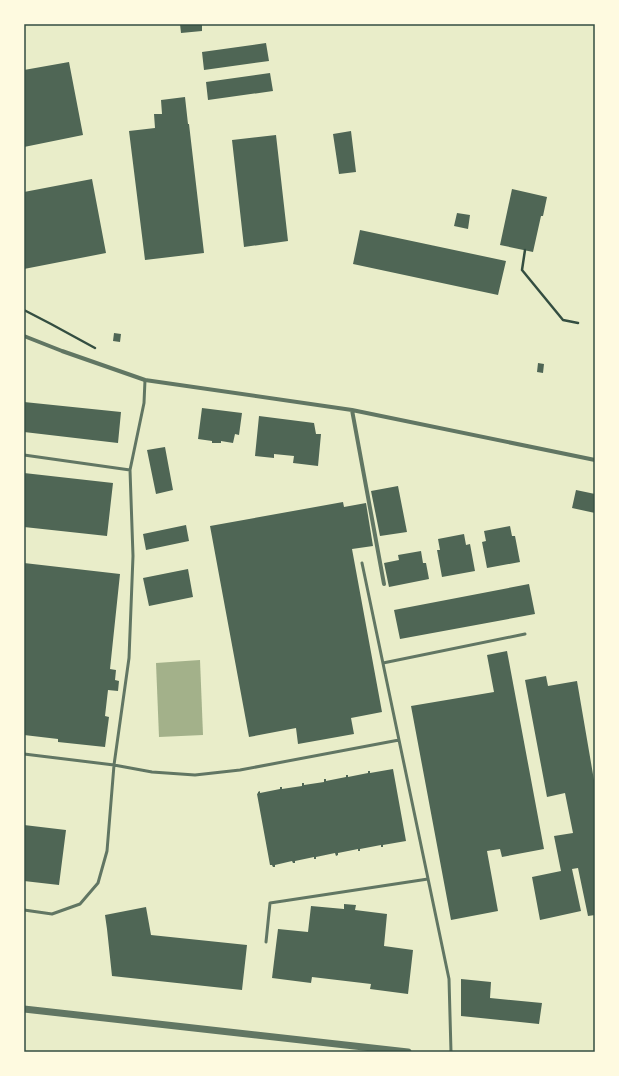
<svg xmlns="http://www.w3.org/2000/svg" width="619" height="1076" viewBox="0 0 619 1076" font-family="'Nunito Sans',sans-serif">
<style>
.water{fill:#a3b18a}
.building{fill:#4f6655}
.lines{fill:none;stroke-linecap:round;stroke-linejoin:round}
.path{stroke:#344e41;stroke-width:2.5}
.service{stroke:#617663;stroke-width:3}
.minor{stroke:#617663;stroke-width:4}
.tertiary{stroke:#617663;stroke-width:7}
.neatline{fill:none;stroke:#344e41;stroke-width:1.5}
</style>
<rect width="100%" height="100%" fill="#e9edc9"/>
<!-- water -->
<path class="water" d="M200 660 203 735 159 737 156 663Z"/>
<!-- building -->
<path class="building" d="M180 24H202V31L181 33Z
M266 43 269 61 204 70 202 52Z
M69 62 83 135 24 147V70Z
M270 73 273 91 208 100 206 82Z
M185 97 188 124H189L204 253 145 260 129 131 155 128 154 114H162L161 100Z
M351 131 356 172 339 174 333 134Z
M276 135 288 241 244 247 232 140Z
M92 179 106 253 24 269V192Z
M512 189 547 197 543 216H541L533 252 500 245Z
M457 213 470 215 468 229 454 226Z
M360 230 506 261 498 295 353 264Z
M114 333 121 334 120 342 113 341Z
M538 363 544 364 543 373 537 372Z
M24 402 121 412 118 443 24 432Z
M202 408 242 413 239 435 235 434 233 443 221 441V443H212V441L198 439Z
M259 416 314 423 316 434H321L318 466 293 463 294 456 274 454V458L255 456Z
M165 447 173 490 156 494 147 450Z
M24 473 113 483 107 536 24 527Z
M398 486 407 532 380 536 371 491Z
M576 490 595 494V513L572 508Z
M343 502 344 507 366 503 373 546 352 549 382 712 351 718 354 734 298 744 296 728 249 737 210 526Z
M186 525 189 541 146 550 143 534Z
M510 526 512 536H515L520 562 487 568 482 542 486 541 484 531Z
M464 534 466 545 470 544 475 571 442 577 437 550H440L438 539Z
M421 551 423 563H426L429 579 389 587 384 563 399 560 398 555Z
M24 563 120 574 110 669 116 670 115 680 119 681 118 691 108 690 105 716 109 717 105 747 58 742V739L24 735Z
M188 569 193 597 149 606 143 578Z
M529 584 535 614 400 639 394 610Z
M507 651 544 849 502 857 500 849 487 851 498 911 451 920 411 706 494 692 487 655Z
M546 676 548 686 577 681 595 786V915L588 916 578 868 572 869 581 911 540 920 532 877 561 871 554 836 573 833 565 793 547 797 525 680Z
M393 769 406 841 383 845V847H381V845L360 849V851H358V849L338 853V855L336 856 335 853 316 857V859H314V857L295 861V863H293L292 861 275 865V867H273L272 865H270L257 794 258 793V792L260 791V793L280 789V787H282V789L302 786V783H304V785L324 782V779H326V781L346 777V775H348V777L368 773V771H370V773Z
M24 825 66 830 59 885 24 881Z
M344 904 356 905 355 910 387 914 384 946 413 950 408 994 370 989 371 984 312 977 311 983 272 978 278 929 308 932 311 906 344 909Z
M146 907 151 935 247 945 242 990 112 976 107 929 105 915Z
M461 979 491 982 490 998 542 1003 539 1024 461 1016Z"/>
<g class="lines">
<!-- path -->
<path class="path" d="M525 250 522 270 563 320 578 323
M24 310 51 324 95 348"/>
<!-- service -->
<path class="service" d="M24 455 130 470
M362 563 449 979 451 1052
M383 663 525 634
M24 754 114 765 152 772 195 775 240 770 399 740
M24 910 52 914 80 904 98 883 107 851 114 765 129 658 133 556 130 470 144 403 145 380
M266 942 270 903 428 879"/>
<!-- minor -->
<path class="minor" d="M24 336 62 351 145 380 352 410 595 460
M352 410 384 584"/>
<!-- tertiary -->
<path class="tertiary" d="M24 1009 408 1052"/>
</g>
<!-- border -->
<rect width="619" height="1076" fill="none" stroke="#fefae0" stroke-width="50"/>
<rect x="25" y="25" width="569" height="1026" class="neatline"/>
</svg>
